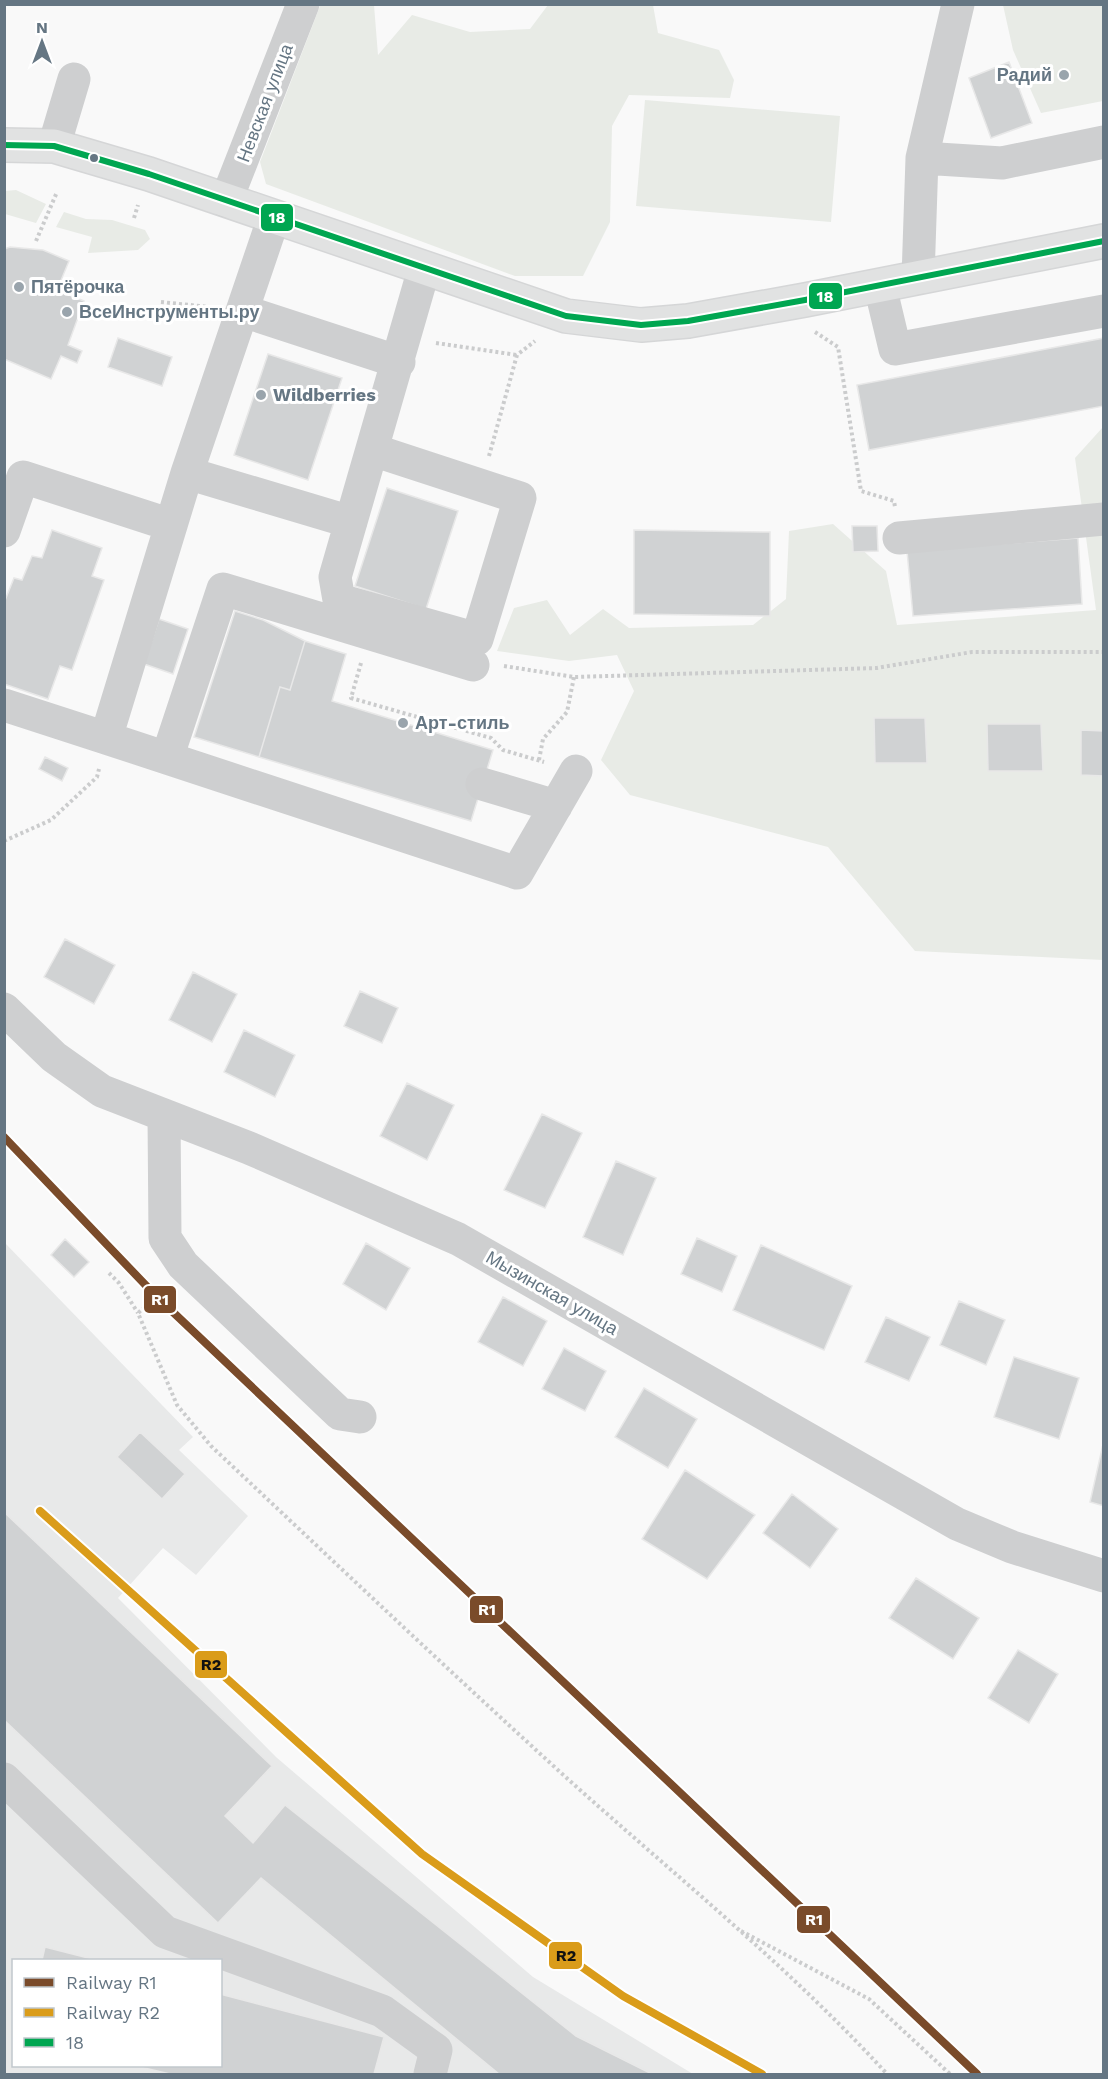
<svg xmlns="http://www.w3.org/2000/svg" width="1108" height="2079" viewBox="0 0 1108 2079" font-family="'Work Sans',sans-serif">
<style>
.built{fill:#e8e9e9;fill-rule:evenodd}
.green{fill:#e8ebe6}
.building{fill:#d0d2d3;stroke:#e8e8e8;stroke-width:1.5}
.lines{fill:none;stroke-linecap:round;stroke-linejoin:round}
.major-casing{stroke:#d5d6d7;stroke-width:36}
.path{stroke:#cbcccd;stroke-width:4;stroke-dasharray:3 3;stroke-linecap:butt}
.minor{stroke:#cecfd0;stroke-width:33}
.major{stroke:#e1e2e2;stroke-width:33}
.rail-casing{stroke:#c3c5c6;stroke-width:7}
.rail{stroke:#fff;stroke-width:4.5;stroke-dasharray:14;stroke-linecap:butt}
.bus-1-casing{stroke:#fff;stroke-width:10}
.bus-1{stroke:#00a651;stroke-width:6}
.rail-1-casing{stroke:#fff;stroke-width:12}
.rail-2-casing{stroke:#fff;stroke-width:12}
.rail-1{stroke:#7a4b2a;stroke-width:8}
.rail-2{stroke:#da9c1a;stroke-width:8}
.poi-dot{fill:#99a4ac;stroke:#fff;stroke-width:2}
.bus-dot{fill:#657683;stroke:#fff;stroke-width:2}
.labels{text-anchor:middle;stroke-width:6;stroke-linejoin:round;paint-order:stroke}
.poi-label{font-size:18px;font-weight:bold;fill:#657683;stroke:#fff;text-anchor:start}
.street-label{font-size:18px;fill:#657683;stroke:#fff}
.line-badge{stroke:#fff;stroke-width:2}
.badge-label{font-size:16px;text-anchor:middle;font-weight:bold;fill:#fff}
.pale-badge-label{font-size:16px;text-anchor:middle;font-weight:bold;fill:#111}
</style>
<rect width="100%" height="100%" fill="#f9f9f9"/>
<!-- built -->
<path class="built" d="M4 1242 193 1437 179 1450 248 1516 196 1575 163 1548 118 1598 276 1757 533 1977 693 2074H5ZM14 1960H220V2066H14Z"/>
<!-- green -->
<path class="green" d="M317 5H374L378 55 412 15 470 32 530 29 548 5H653L658 33 719 50 734 80 730 98 629 95 612 126 610 222 583 276H515L266 184 260 162 320 6Z
M1003 5H1103V101L1041 113 1013 50Z
M645 100 840 116 831 222 636 206Z
M16 190 46 204 36 223 5 214V191Z
M64 212 86 219 112 220 145 230 150 239 138 250 88 253 92 237 56 227Z
M1103 427V960L915 951 828 847 630 795 601 760 634 691 617 655 569 661 497 651 514 608 547 600 570 635 603 609 629 628 753 625 786 599 789 531 833 524 886 571 897 625 1096 610 1075 458Z"/>
<!-- building -->
<path class="building" d="M1009 62 1032 123 991 138 969 78Z
M10 247 43 250 69 261 57 290 84 301 68 345 82 351 77 363 61 356 51 379 4 359V249Z
M118 338 172 357 162 386 108 367Z
M1104 338V406L869 450 857 385Z
M268 354 342 378 308 480 234 455Z
M387 488 458 511 426 609 355 586Z
M852 526H877L878 551 853 552Z
M52 530 102 548 92 576 104 580 72 670 60 666 48 699 4 684V603L14 578 22 580 32 556 42 558Z
M634 530 770 532V616L634 614Z
M1078 538 1082 604 913 616 907 551Z
M235 611 263 620 305 641 290 690 280 687 259 757 194 737Z
M159 619 188 629 173 674 144 664Z
M305 641 346 654 332 701 493 750 471 821 259 757 280 687 290 690Z
M874 718H925L927 763H875Z
M987 724H1041L1043 771H988Z
M1081 730 1104 731V776L1081 775Z
M45 757 68 768 62 781 39 769Z
M65 939 115 965 94 1004 44 977Z
M193 972 237 994 212 1042 169 1020Z
M360 991 398 1008 382 1043 344 1026Z
M244 1030 295 1055 275 1097 224 1072Z
M407 1083 454 1105 427 1160 380 1136Z
M542 1114 582 1133 545 1208 504 1190Z
M616 1161 656 1178 623 1255 583 1237Z
M697 1238 737 1256 722 1292 681 1274Z
M65 1239 89 1262 74 1277 51 1255Z
M366 1243 410 1268 386 1310 343 1284Z
M761 1245 852 1286 824 1350 733 1310Z
M503 1297 547 1321 523 1366 478 1342Z
M959 1301 1005 1320 986 1365 940 1345Z
M886 1317 930 1337 909 1381 865 1362Z
M564 1348 606 1371 585 1411 542 1389Z
M1014 1357 1079 1378 1059 1439 994 1417Z
M644 1388 697 1419 668 1468 615 1437Z
M140 1432 185 1474 162 1499 117 1457Z
M1104 1440V1506L1090 1502Z
M685 1470 755 1515 707 1579 642 1539Z
M792 1494 838 1529 810 1568 763 1533Z
M4 1512 272 1766 225 1816 253 1843 285 1805 576 2036 652 2074H499L261 1878 218 1923 4 1720Z
M916 1578 979 1618 953 1659 889 1618Z
M1018 1650 1058 1674 1029 1723 988 1698Z
M45 1947 96 1960H42Z
M220 1994 384 2037 374 2074H170L136 2066H220Z"/>
<g class="lines">
<!-- major casing -->
<g class="major-casing">
<path id="major" d="M4 145 54 146 149 174 566 316 641 325 688 321 805 300 1104 241"/>
</g>
<!-- path -->
<path class="path" d="M134 218 138 205
M36 241 57 192
M161 302 209 307
M815 332 838 347 861 491 894 501 895 507
M436 343 517 355
M489 456 517 355 535 341
M361 663 351 698 491 738 503 750 544 762
M504 666 574 677 877 668 972 652H1104
M539 760 543 739 567 712 574 677
M4 841 51 820 97 777 99 769
M109 1273 119 1283 138 1313
M160 1289 157 1297 138 1313 177 1405 211 1446C330 1558 449 1671 570 1781 677 1877 790 1968 887 2074
M741 1931 869 1999 950 2074"/>
<!-- minor -->
<path class="minor" d="M54 146 74 79
M922 158 1002 163 1104 142
M226 201 303 4
M918 278 922 158 958 4
M880 286 895 349 1104 311
M243 311 399 362
M373 450 520 498 477 639 339 600 335 577 424 269
M187 473 351 522
M4 531 23 477 171 525
M899 538 1104 519
M4 705 106 738 187 473 274 217
M106 738 517 873 576 771
M167 758 223 589 473 665
M482 784 556 806
M4 1009 54 1057 102 1091 249 1148 458 1239 957 1524 1012 1547 1104 1576
M164 1115 165 1238 183 1265 340 1414 360 1417
M4 1779 165 1932 382 2011 436 2050 430 2074"/>
<!-- major -->
<use href="#major" class="major"/>
<!-- rail casing -->
<g class="rail-casing">
<path id="rail" d="M40 1511 422 1854 623 1996 762 2074"/>
</g>
<!-- rail -->
<use href="#rail" class="rail"/>
<!-- bus-1 casing -->
<g class="bus-1-casing">
<path id="bus-1" d="M4 145 54 146 149 174 566 316 641 325 688 321 805 300 1104 241"/>
</g>
<!-- bus-1 -->
<use href="#bus-1" class="bus-1"/>
<!-- rail-1 casing -->
<g class="rail-1-casing">
<path id="rail-1" d="M4 1137 157 1297 977 2074"/>
</g>
<!-- rail-2 casing -->
<g class="rail-2-casing">
<path id="rail-2" d="M40 1511 422 1854 623 1996 762 2074"/>
</g>
<!-- rail-1 -->
<use href="#rail-1" class="rail-1"/>
<!-- rail-2 -->
<use href="#rail-2" class="rail-2"/>
</g>
<!-- markers -->
<g class="poi-dot">
<circle cx="1064" cy="75" r="6"/>
<circle cx="19" cy="287" r="6"/>
<circle cx="67" cy="312" r="6"/>
<circle cx="261" cy="395" r="6"/>
<circle cx="403" cy="723" r="6"/>
</g>
<circle class="bus-dot" cx="94" cy="158" r="5"/>
<g class="labels">
<!-- poi labels -->
<g class="poi-label">
<text x="1052" y="81" text-anchor="end">Радий</text>
<text x="31" y="293">Пятёрочка</text>
<text x="79" y="318">ВсеИнструменты.ру</text>
<text x="273" y="401">Wildberries</text>
<text x="415" y="729">Арт-стиль</text>
</g>
<!-- street labels -->
<g class="street-label">
<text transform="translate(265 103) rotate(-69)" y="6">Невская улица</text>
<text transform="translate(552 1293) rotate(30)" y="6">Мызинская улица</text>
</g>
</g>
<g class="line-badge">
<rect x="260" y="203" width="34" height="29" rx="6" fill="#00a651"/>
<rect x="808" y="282" width="35" height="28" rx="6" fill="#00a651"/>
<rect x="143" y="1285" width="34" height="29" rx="6" fill="#7a4b2a"/>
<rect x="469" y="1595" width="35" height="29" rx="6" fill="#7a4b2a"/>
<rect x="194" y="1650" width="34" height="29" rx="6" fill="#da9c1a"/>
<rect x="796" y="1905" width="35" height="29" rx="6" fill="#7a4b2a"/>
<rect x="548" y="1941" width="35" height="29" rx="6" fill="#da9c1a"/>
</g>
<g class="badge-label">
<text x="277" y="223">18</text>
<text x="825" y="302">18</text>
<text x="160" y="1305">R1</text>
<text x="487" y="1615">R1</text>
<text x="814" y="1925">R1</text>
</g>
<g class="pale-badge-label">
<text x="211" y="1670">R2</text>
<text x="566" y="1961">R2</text>
</g>
<!-- border -->
<rect width="1108" height="2079" fill="none" stroke="#657683" stroke-width="12"/>
<!-- legend -->
<rect x="12" y="1959" width="210" height="108" fill="#ffffff" stroke="#c1c8cd" stroke-width="1.5"/>
<rect x="24" y="1978" width="30" height="9" fill="#7a4b2a" stroke="#c1c8cd" stroke-width="1.5"/>
<text x="66" y="1989" font-size="18" fill="#657683">Railway R1</text>
<rect x="24" y="2008" width="30" height="9" fill="#da9c1a" stroke="#c1c8cd" stroke-width="1.5"/>
<text x="66" y="2019" font-size="18" fill="#657683">Railway R2</text>
<rect x="24" y="2038" width="30" height="9" fill="#00a651" stroke="#c1c8cd" stroke-width="1.5"/>
<text x="66" y="2049" font-size="18" fill="#657683">18</text>
<!-- north arrow -->
<g transform="translate(42 42)" stroke="#ffffff" stroke-width="4.5" paint-order="stroke">
<path d="M0-4.5L10 22L0 15L-10 22Z" fill="#657683"/>
<text y="-9" font-size="16" font-weight="bold" text-anchor="middle" fill="#657683">N</text>
</g>
</svg>
